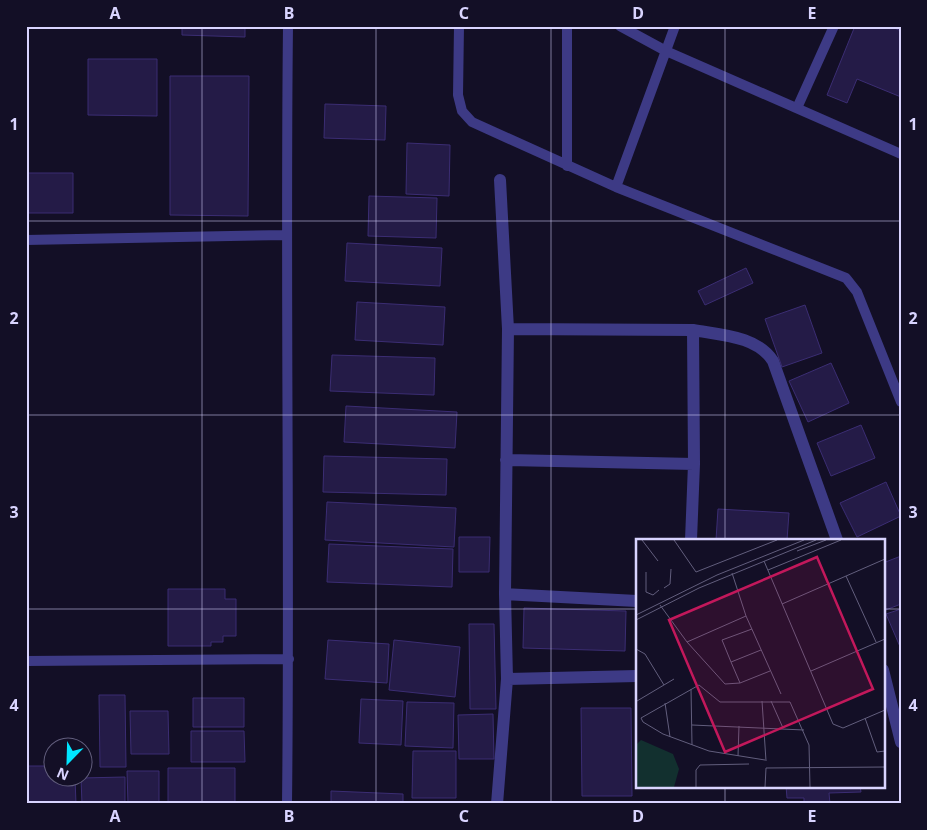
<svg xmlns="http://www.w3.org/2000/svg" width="927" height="830" viewBox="0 0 927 830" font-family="'Noto Sans',sans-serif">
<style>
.building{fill:#241b47;stroke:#3b2d73}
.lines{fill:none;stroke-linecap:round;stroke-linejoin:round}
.lane{stroke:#3d3a85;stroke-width:10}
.street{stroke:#3d3a85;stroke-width:12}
.grid{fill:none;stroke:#d9d4ff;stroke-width:1;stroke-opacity:0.55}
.inset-road{fill:none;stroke:#625e7d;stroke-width:1}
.view{fill:#c2185b;fill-opacity:0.15;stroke:#c2185b;stroke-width:2.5}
.inset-edge{fill:none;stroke:#d9d4ff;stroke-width:2.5}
.neatline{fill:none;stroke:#d9d4ff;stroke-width:2}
.grid-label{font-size:16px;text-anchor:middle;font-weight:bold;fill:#d9d4ff}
</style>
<rect width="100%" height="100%" fill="#130f26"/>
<!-- building -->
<path class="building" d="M182 26H245V37L182 35Z
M855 26H890L901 31V97L857 79 847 103 827 95Z
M88 59H157V116L88 115Z
M170 76H249L248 216 170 215Z
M325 104 386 106 385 140 324 138Z
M407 143 450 145 449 196 406 194Z
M26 173H73V213H26Z
M369 196 437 198 436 238 368 236Z
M347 243 442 248 440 286 345 281Z
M746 268 753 283 705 305 698 291Z
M357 302 445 307 443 345 355 340Z
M805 305 822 353 782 367 765 319Z
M332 355 435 358 434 395 330 391Z
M831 363 849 403 808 422 789 381Z
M346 406 457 412 455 448 344 442Z
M861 425 875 458 831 476 817 443Z
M324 456 447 459 446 495 323 492Z
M886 482 901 516 857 537 840 503Z
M327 502 456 508 454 547 325 540Z
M718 509 789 513 787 540H716Z
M459 537H490L489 572H459Z
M329 544 453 549 452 587 327 582Z
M901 556V604L883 611V563Z
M168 589H225V599H236V636H223V642H211V646H168Z
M524 608 626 611 625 651 523 648Z
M901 609V649L886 614Z
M469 624H494L496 709H470Z
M328 640 389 644 387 683 325 679Z
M394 640 460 647 455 697 389 690Z
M99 695H125L126 767H100Z
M193 698H244V727H193Z
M361 699 403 701 401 745 359 743Z
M407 702 454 703 453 748 405 746Z
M581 708H631L632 796H582Z
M130 711H168L169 754H131Z
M493 714 494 759H459L458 715Z
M191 731H244L245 762H191Z
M413 751H456V798H412Z
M26 766H52V778H75L76 804H26Z
M168 768H235V804H168Z
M127 771H159V804H128Z
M125 777V804H82L81 778Z
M786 786H860L861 792 829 793 830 804H804V798H787Z
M331 791 403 794V804H331Z"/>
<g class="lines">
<!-- lane -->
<path class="lane" d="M459 26 458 95 462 111 472 122 616 187 846 278 857 292 901 402
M567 26V166
M620 26 666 51 901 154
M797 108 834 26
M616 187 675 26
M26 240 286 235
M26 661 289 659
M287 804C290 545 285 285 288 26"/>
<!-- street -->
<path class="street" d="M508 329 693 330 694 464 691 540
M693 330C721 335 757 336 773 361L837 540
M506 460 694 464
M505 594 637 601
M883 670 901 742
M507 679 637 676
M497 804 507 679 505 594 508 329 500 180"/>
</g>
<!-- grid -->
<path class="grid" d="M202 26V804M376 26V804M551 26V804M725 26V540M26 221H901M26 415H901M26 609H637M883 609H901M725 786V804"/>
<!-- overview -->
<g transform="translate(636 539)">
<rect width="249" height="249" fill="#130f26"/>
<path d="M5 201 37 215 43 230 38 248H0V206Z" fill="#12302f"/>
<path class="inset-road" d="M6 1 22 22M38 1 60 33 141 1M161 12 190 1M128 22 197 185 207 189 249 171M132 31 205 1M10 33V53L17 56 23 51M96 34 110 77 145 155M210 37 240 103M28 49 34 45 35 30M146 65 249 20M24 66 51 103 89 145 104 144M0 76 81 36 168 1M0 81 63 49 180 1M116 90 86 101 95 123 104 144 134 132M51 103 110 77M0 110 9 115 28 146M95 123 125 111M175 132 249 100M55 150 56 206M1 162 38 140M126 162 130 222M135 162 147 189M29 164 34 198M229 179 241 213 249 212M56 186 168 191M102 217 103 187M129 221 73 212 27 195 7 183 5 179 63 146 84 163H154L173 206 174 248M60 248V231L64 226 113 225M129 248 130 229 249 228"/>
<path class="view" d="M181 18 237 150 89 213 33 81Z"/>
<rect width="249" height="249" class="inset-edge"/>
</g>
<!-- border -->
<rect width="927" height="830" fill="none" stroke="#130f26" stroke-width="55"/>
<!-- north arrow -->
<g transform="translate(68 762) rotate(203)"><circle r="24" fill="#130f26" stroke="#625e7d"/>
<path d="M0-4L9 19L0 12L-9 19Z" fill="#00e5ff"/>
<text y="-8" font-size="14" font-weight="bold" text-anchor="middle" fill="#d9d4ff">N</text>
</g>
<rect x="28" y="28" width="872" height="774" class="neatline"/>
<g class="grid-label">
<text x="115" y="19">A</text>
<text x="289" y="19">B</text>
<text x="464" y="19">C</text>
<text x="638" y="19">D</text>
<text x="812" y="19">E</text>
<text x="14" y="130">1</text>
<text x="913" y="130">1</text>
<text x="14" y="324">2</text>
<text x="913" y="324">2</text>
<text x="14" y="518">3</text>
<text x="913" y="518">3</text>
<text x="14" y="711">4</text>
<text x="913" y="711">4</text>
<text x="115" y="822">A</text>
<text x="289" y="822">B</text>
<text x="464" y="822">C</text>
<text x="638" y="822">D</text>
<text x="812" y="822">E</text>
</g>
</svg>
